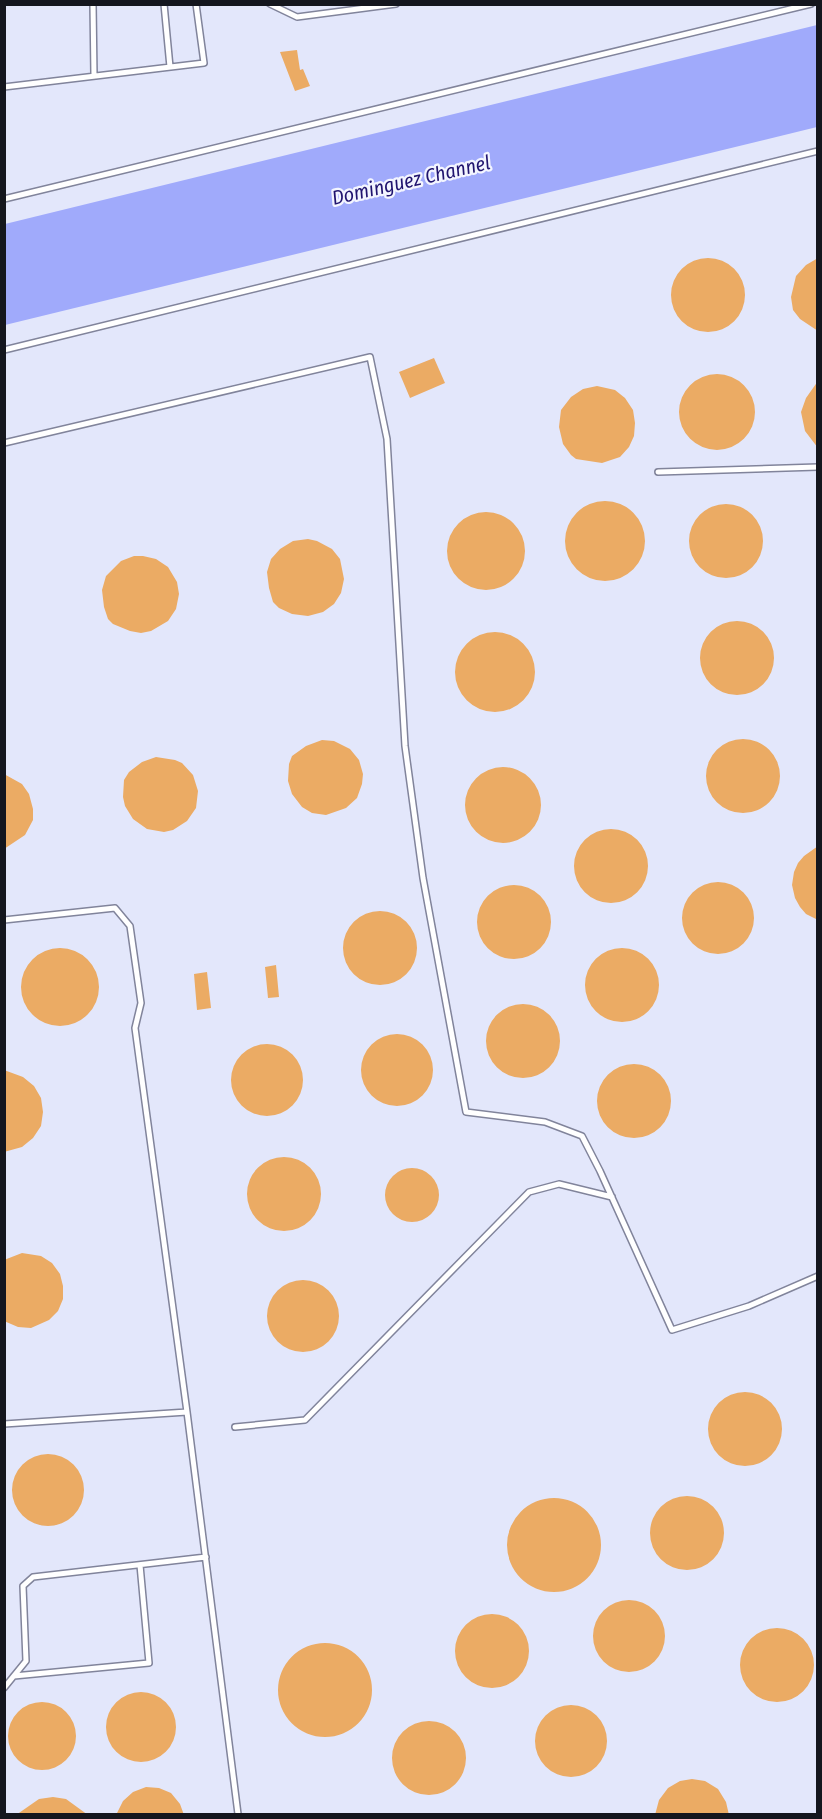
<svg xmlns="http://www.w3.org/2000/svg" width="822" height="1819" viewBox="0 0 822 1819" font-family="'Fira Sans Condensed',sans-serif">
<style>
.water{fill:#a0aafb}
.building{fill:#ebab64}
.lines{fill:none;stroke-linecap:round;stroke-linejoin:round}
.lane-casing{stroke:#81849b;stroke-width:8}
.lane{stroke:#fff;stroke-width:5}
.labels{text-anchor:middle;stroke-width:4.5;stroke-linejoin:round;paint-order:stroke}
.water-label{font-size:20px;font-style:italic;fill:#20146f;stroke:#f3f5ff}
</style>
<rect width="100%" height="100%" fill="#e3e7fb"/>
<!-- water -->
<path class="water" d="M817 25V127L5 325V224Z"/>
<!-- building -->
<path class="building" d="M297 50 300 70 303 69 310 86 295 91 280 52Z
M671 295a37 37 0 1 1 74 0a37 37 0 1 1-74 0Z
M818 258V331L800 319 793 310 791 297 796 276 806 265Z
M434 358 445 383 410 398 399 372Z
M679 412a38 38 0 1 1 76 0a38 38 0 1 1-76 0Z
M818 381V448L805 431 801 412 806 398Z
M597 386 615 390 625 398 633 410 635 423 634 436 629 447 620 457 602 463 576 459 571 455 563 444 559 427 561 410 571 397 583 389Z
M565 541a40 40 0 1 1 80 0a40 40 0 1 1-80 0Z
M689 541a37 37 0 1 1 74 0a37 37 0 1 1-74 0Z
M447 551a39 39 0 1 1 78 0a39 39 0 1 1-78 0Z
M308 539 317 541 332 549 340 559 344 579 341 593 334 604 323 612 308 616 292 614 279 608 273 602 269 588 267 572 271 559 280 549 293 541Z
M134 556H143L156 559 168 567 177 582 179 594 176 609 168 621 151 631 141 633 130 631 113 624 108 619 104 607 102 590 106 576 121 561Z
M700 658a37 37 0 1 1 74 0a37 37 0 1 1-74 0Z
M455 672a40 40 0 1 1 80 0a40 40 0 1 1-80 0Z
M706 776a37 37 0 1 1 74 0a37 37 0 1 1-74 0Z
M322 740 334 741 350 749 359 760 363 774 362 784 357 798 346 808 326 815 312 813 302 807 292 794 288 781 289 764 292 756 306 746Z
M156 757 175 760 182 763 193 775 198 791 196 808 187 821 173 830 164 832 147 829 133 819 125 806 123 797 124 780 129 772 142 762Z
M465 805a38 38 0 1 1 76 0a38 38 0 1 1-76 0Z
M4 774 22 784 29 794 33 809V820L25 835 4 849Z
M574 866a37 37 0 1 1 74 0a37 37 0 1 1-74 0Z
M818 846V920L806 914 800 907 795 898 792 885 794 872 798 863 804 856Z
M682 918a36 36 0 1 1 72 0a36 36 0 1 1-72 0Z
M477 922a37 37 0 1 1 74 0a37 37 0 1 1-74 0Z
M343 948a37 37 0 1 1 74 0a37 37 0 1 1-74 0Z
M21 987a39 39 0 1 1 78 0a39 39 0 1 1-78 0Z
M585 985a37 37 0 1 1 74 0a37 37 0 1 1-74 0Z
M276 965 279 997 268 998 265 967Z
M207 972 211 1008 197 1010 194 974Z
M486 1041a37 37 0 1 1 74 0a37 37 0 1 1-74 0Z
M361 1070a36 36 0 1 1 72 0a36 36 0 1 1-72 0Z
M231 1080a36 36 0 1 1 72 0a36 36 0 1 1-72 0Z
M597 1101a37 37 0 1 1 74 0a37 37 0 1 1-74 0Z
M4 1070 23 1077 34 1086 41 1098 43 1112 41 1126 33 1138 22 1147 4 1152Z
M247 1194a37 37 0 1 1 74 0a37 37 0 1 1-74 0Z
M385 1195a27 27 0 1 1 54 0a27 27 0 1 1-54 0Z
M22 1253 41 1256 52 1263 60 1274 63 1286V1299L58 1311 49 1320 31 1328 18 1327 4 1321V1260Z
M267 1316a36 36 0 1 1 72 0a36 36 0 1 1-72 0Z
M708 1429a37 37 0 1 1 74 0a37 37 0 1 1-74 0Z
M12 1490a36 36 0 1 1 72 0a36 36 0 1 1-72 0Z
M650 1533a37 37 0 1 1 74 0a37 37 0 1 1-74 0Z
M507 1545a47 47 0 1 1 94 0a47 47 0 1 1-94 0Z
M593 1636a36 36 0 1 1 72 0a36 36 0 1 1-72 0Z
M455 1651a37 37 0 1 1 74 0a37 37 0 1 1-74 0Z
M740 1665a37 37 0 1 1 74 0a37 37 0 1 1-74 0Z
M278 1690a47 47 0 1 1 94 0a47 47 0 1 1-94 0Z
M106 1727a35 35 0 1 1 70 0a35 35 0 1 1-70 0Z
M8 1736a34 34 0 1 1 68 0a34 34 0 1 1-68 0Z
M535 1741a36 36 0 1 1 72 0a36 36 0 1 1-72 0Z
M392 1758a37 37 0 1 1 74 0a37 37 0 1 1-74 0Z
M692 1779 705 1781 718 1789 726 1802 729 1815H655L659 1800 668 1788 680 1781Z
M146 1787 159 1788 171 1793 180 1804 184 1815H116L123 1801 133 1792Z
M53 1797 66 1799 88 1815H16L39 1799Z"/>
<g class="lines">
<!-- lane casing -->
<g class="lane-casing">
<path id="lane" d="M93 4 94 76
M164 4 170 67
M270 4 297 17 396 4
M4 87 204 63 196 4
M4 199 811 4
M4 350 818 151
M4 443 370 357 387 439 405 746 423 878 466 1112 545 1122 582 1136 600 1171 672 1330 749 1306 818 1276
M658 472 818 467
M4 920 115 908 130 926 141 1003 135 1028 187 1412 4 1424
M187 1412 238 1814
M235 1427 305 1420 529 1192 559 1184 612 1197
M14 1676 149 1663 140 1565
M4 1688 26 1661 23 1586 33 1577 206 1557"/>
</g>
<!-- lane -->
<use href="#lane" class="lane"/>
</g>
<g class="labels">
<!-- water labels -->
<g class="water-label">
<text transform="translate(411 180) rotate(-13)" y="7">Dominguez Channel</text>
</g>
</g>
<!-- border -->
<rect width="822" height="1819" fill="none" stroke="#14161e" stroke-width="12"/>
</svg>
